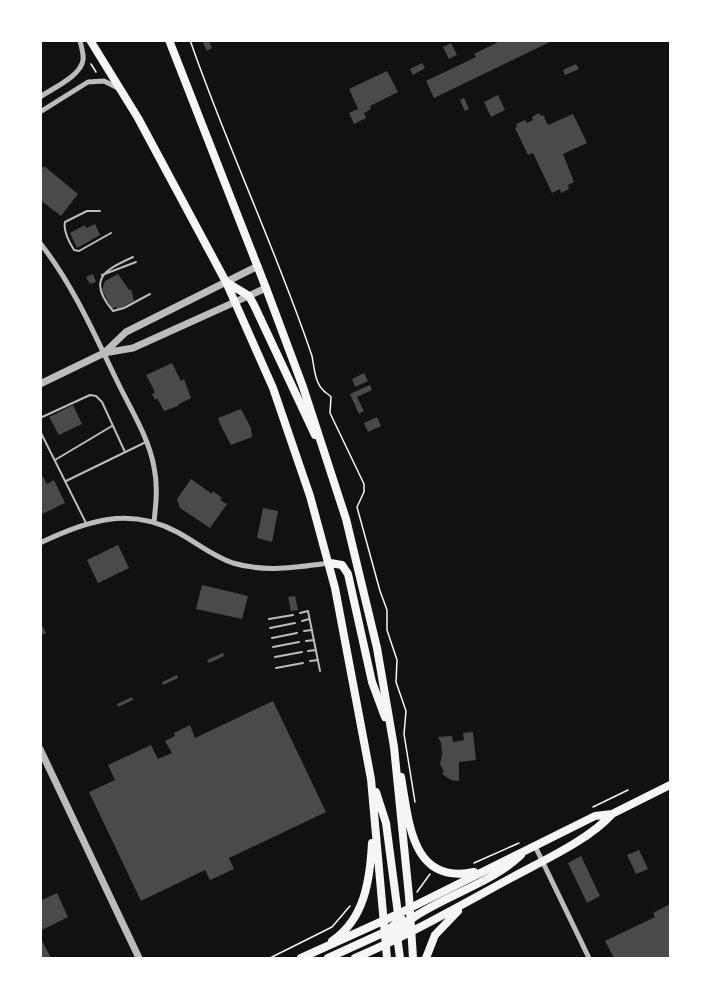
<svg xmlns="http://www.w3.org/2000/svg" width="711" height="999" viewBox="0 0 711 999" font-family="Georgia,serif">
<style>
.building{fill:#4a4a4a}
.lines{fill:none;stroke-linecap:round;stroke-linejoin:round}
.path{stroke:#f5f5f5;stroke-width:1.5}
.service{stroke:#bcbcbc;stroke-width:2}
.minor{stroke:#bcbcbc;stroke-width:5}
.tertiary{stroke:#bcbcbc;stroke-width:7}
.secondary{stroke:#f5f5f5;stroke-width:8}
</style>
<rect width="100%" height="100%" fill="#111"/>
<!-- building -->
<path class="building" d="M502 40H554L434 98 426 81 476 57 474 54Z
M209 41 212 48 207 51 203 43Z
M451 43 457 55 449 59 443 47Z
M422 63 425 68 413 75 410 69Z
M576 64 579 69 565 75 563 70Z
M387 71 398 92 370 106 371 109 364 113 366 118 354 124 349 113 358 109 349 89Z
M498 95 505 110 491 117 484 102Z
M464 98 469 109 465 111 460 100Z
M539 113 541 116 543 115 548 125 573 114 587 143 563 154 574 182 568 185 569 189 561 193 560 189 552 193 533 153 528 155 515 128 517 127 516 124 525 120 527 123 533 120 532 117Z
M40 166 43 168 44 166 78 194 61 216 40 200Z
M95 224 100 235 77 248 70 233 85 225 86 228Z
M93 274 96 282 90 284 86 277Z
M118 274 129 290 131 289 134 301 117 310 116 307 112 309 102 290 105 281Z
M172 363 181 381 184 379 191 398 179 404 178 406 164 411 157 398 155 400 152 394 155 392 146 375Z
M364 373 368 381 355 387 352 379Z
M370 385 372 390 357 397 364 411 359 414 350 394Z
M73 405 82 424 59 435 49 417Z
M241 409 251 428 252 437 231 445 220 424 218 418Z
M377 417 381 426 368 432 364 423Z
M43 477 47 484 54 480 65 503 40 515V478Z
M191 479 212 494 213 491 222 498 220 500 227 504 210 528 180 508 177 499Z
M263 508 278 511 272 542 257 538Z
M118 545 129 568 98 583 87 560Z
M202 585 248 596 242 619 196 609Z
M295 596 298 610 291 611 288 597Z
M40 622 46 633 40 636Z
M223 653 224 656 209 663 207 660Z
M177 675 178 678 163 685 162 682Z
M132 697 133 700 118 707 117 704Z
M273 701 326 812 229 858 234 869 210 880 205 870 141 901 89 792 115 780 108 765 151 745 158 759 172 753 165 741 175 736 174 733 190 725 195 738Z
M473 732 476 760 459 762V781L451 780 442 774 444 772 440 764 442 754 441 743 438 737 452 736 453 742 464 740 463 733Z
M639 850 648 869 636 874 627 855Z
M581 856 600 896 587 903 568 863Z
M57 893 68 917 40 931V901Z
M670 904V958H614L605 941 655 917 653 913Z
M40 937 51 958H40Z"/>
<g class="lines">
<!-- path -->
<path class="path" d="M190 40C227 147 276 249 312 356 314 366 315 383 323 390 325 393 329 394 331 397L330 413 364 484V492L357 507 380 591 387 610V630L397 660 396 682 406 711 404 734 415 802
M91 64 96 72
M593 807 628 790
M474 863 519 843
M417 892 430 874
M270 958 332 927 350 906"/>
<!-- service -->
<path class="service" d="M100 211H87L65 222C63 231 69 242 74 250L79 251 111 233
M133 257C105 270 86 279 113 311L124 308 150 294
M102 275 136 262
M40 418 90 395 96 396 102 402 125 452
M40 431 86 523
M55 460 112 426
M66 481 146 442
M300 613 308 611 320 671
M269 619 293 615
M302 621 309 619
M270 628 295 623
M304 631 312 630
M272 638 297 633
M306 641 314 640
M273 647 299 642
M308 651 316 650
M275 657 302 652
M310 661 318 660
M276 668 303 663"/>
<!-- minor -->
<path class="minor" d="M40 97C53 88 81 76 83 60 84 53 81 47 80 40
M40 112 88 82 104 81 118 88
M40 243C74 286 96 338 120 387 133 413 149 439 154 467 158 486 156 503 154 522
M40 543C86 521 129 506 177 532 196 542 212 556 233 563 266 573 297 567 330 563
M535 846 589 958"/>
<!-- tertiary -->
<path class="tertiary" d="M104 353 126 332 258 266
M40 384 104 353 133 348 266 288
M40 749 139 958"/>
<!-- secondary -->
<path class="secondary" d="M90 40 138 118 226 282 273 388 310 496 335 588 371 779 387 958
M169 40 266 288 303 387 346 519 377 648 394 747 409 896 413 958
M226 282 249 296 254 305 315 435
M330 563 342 565 348 574 372 682 385 717
M401 777C409 821 411 885 474 872
M376 792 386 823 398 914 401 927 404 929
M397 936 400 958
M332 941C365 919 370 879 372 843
M387 943C416 901 484 891 521 855
M301 958 398 914 595 816 612 814 670 785
M328 958 385 932 402 919
M355 958C409 935 459 906 511 878 542 861 589 840 612 814
M426 958 435 935 458 911"/>
</g>
<!-- border -->
<rect width="711" height="999" fill="none" stroke="#ffffff" stroke-width="84"/>
</svg>
